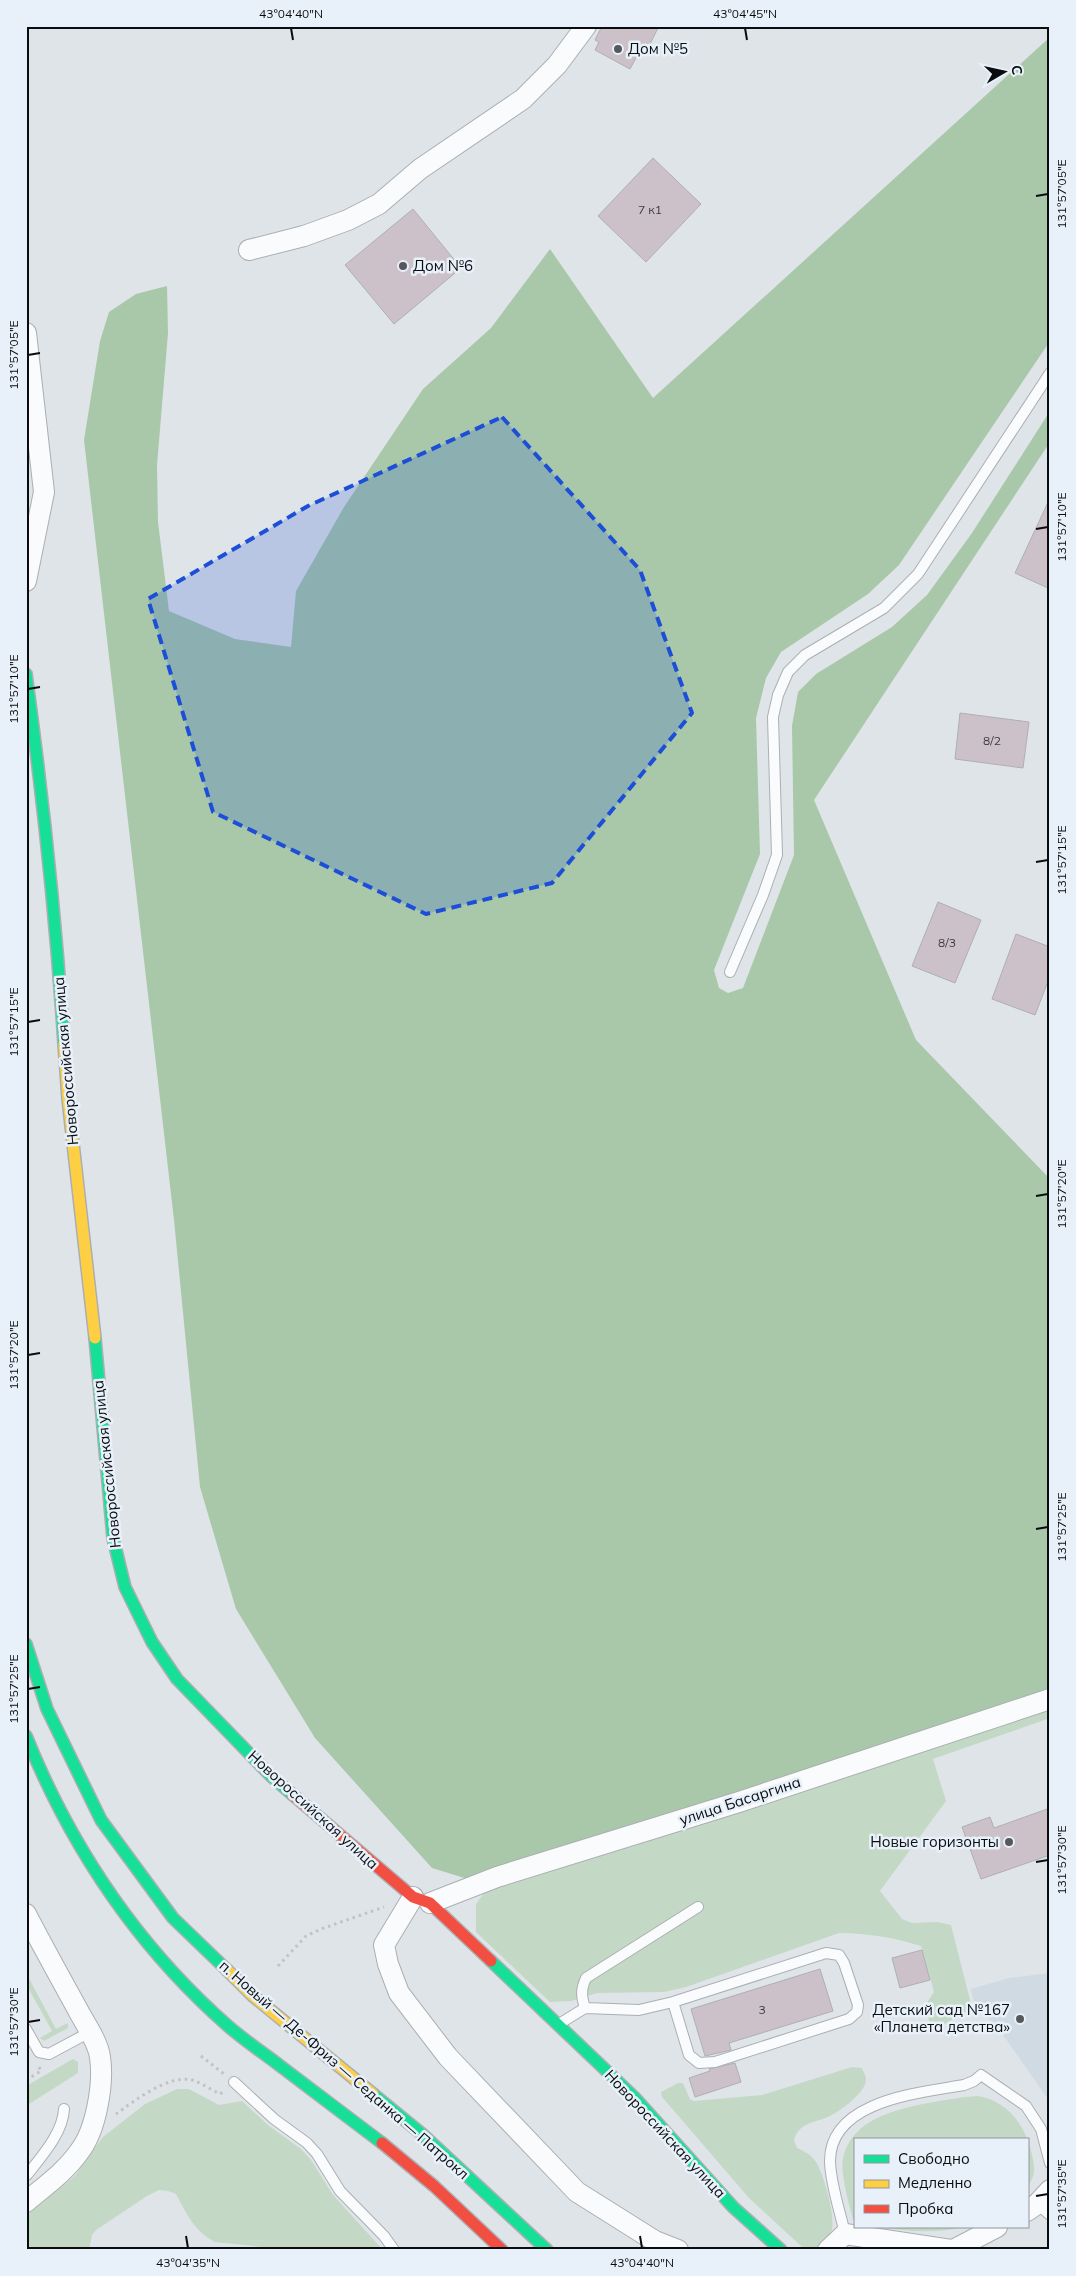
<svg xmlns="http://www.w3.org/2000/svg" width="1076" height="2276" viewBox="0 0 1076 2276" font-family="Mulish,sans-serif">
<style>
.built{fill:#cfdae3}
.green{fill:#c3d9c5}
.forest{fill:#a8c8a9}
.building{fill:#cdc1c9;stroke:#aeafb1}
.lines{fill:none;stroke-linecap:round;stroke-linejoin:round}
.lane-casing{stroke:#abafb2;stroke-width:12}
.street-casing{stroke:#abafb2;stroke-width:22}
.fast-casing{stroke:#abafb2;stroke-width:14}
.slow-casing{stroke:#abafb2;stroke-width:14}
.jam-casing{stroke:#abafb2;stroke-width:14}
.path{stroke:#c1c2c4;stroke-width:3;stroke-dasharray:2.5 4;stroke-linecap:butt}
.lane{stroke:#fafbfc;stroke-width:10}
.street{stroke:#fafbfc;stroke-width:20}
.fast{stroke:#16e098;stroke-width:11}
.slow{stroke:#ffcf43;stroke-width:11}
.jam{stroke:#f24e42;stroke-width:11}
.marked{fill:#1d4ed8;fill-opacity:0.2;stroke:#1d4ed8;stroke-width:4;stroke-dasharray:10 6;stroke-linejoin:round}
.ticks{fill:none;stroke:#0a0d10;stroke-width:2}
.poi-dot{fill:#55585c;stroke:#e8f1f9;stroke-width:2}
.labels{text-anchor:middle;stroke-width:5;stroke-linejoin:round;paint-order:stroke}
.number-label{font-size:12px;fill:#3b3a3e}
.poi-label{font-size:15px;fill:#0a0d10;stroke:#e8f1f9;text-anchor:start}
.street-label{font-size:15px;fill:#0a0d10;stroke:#e8f1f9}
.neatline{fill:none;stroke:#0a0d10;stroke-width:2}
.ticks-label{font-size:12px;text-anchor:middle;fill:#0a0d10}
</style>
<rect width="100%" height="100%" fill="#dfe4e8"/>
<!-- built -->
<path class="built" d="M1050 1973V2102L1006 2039 973 1999 971 1989 1009 1978Z"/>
<!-- green -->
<path class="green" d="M1050 1707V1718L933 1759 946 1801 880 1891 902 1919 912 1923 937 1922 951 1925 972 2008 931 2032 926 2004 934 1992 921 1946C895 1938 867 1933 839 1933L686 1987 664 1992 597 1993 571 2001 550 2002 476 1932V1904L484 1893 499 1886Z
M26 1973 56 2029 68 2023V2028L44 2041 40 2038 52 2031 26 1984Z
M73 2059 78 2062V2073L26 2106V2086Z
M852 2067 862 2068C863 2071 866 2076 866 2079 867 2092 839 2112 828 2117 813 2123 799 2123 794 2140L797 2148C805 2151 811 2155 816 2162 824 2175 835 2214 832 2229 831 2238 822 2244 816 2250H806L801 2246 749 2198 662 2097 661 2092 678 2083H683L690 2099 694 2101 762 2095Z
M177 2089H189L219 2105 242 2101 268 2125 301 2149 311 2160 333 2195 383 2250H290L215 2242C195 2232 186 2213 176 2194L168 2191 159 2190 147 2196 96 2230 92 2235 89 2250H26V2216L75 2176 103 2137 145 2104Z
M978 2096C1008 2101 1026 2126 1032 2155 1035 2168 1036 2176 1027 2187V2140H855V2221L853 2219C849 2205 840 2173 843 2158 852 2119 894 2110 928 2103 945 2100 961 2097 978 2096Z
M874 2227H962C932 2235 904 2230 874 2227Z"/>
<!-- forest -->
<path class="forest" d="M1050 37V341L899 565 868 594 781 652 766 678 756 718 760 854 714 970 719 988 728 993 743 988 794 855 792 726 798 692 816 674 892 627 927 595 972 533 1050 411V442L814 800 916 1040 1050 1179V1700L484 1884 432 1868 315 1738 236 1609 200 1487 174 1220 84 440 100 341 109 312 136 294 167 286 168 333 157 465 158 522 169 611 235 639 291 647 296 591 344 507 423 389 491 328 550 249 653 398Z"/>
<!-- building -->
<path class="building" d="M602 26H659L648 48 643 45 630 69 595 50 599 42 595 40Z
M653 158 701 204 646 262 598 216Z
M413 209 461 268 394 324 345 265Z
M1050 498V589L1015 573Z
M960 713 1029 722 1023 768 955 759Z
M938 902 981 920 955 983 912 966Z
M1016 934 1050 947V976L1035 1015 992 999Z
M1050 1808V1855L981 1879 962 1827 990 1817 994 1828Z
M922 1950 930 1980 900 1988 892 1958Z
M820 1969 833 2011 729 2043 731 2050 705 2056 691 2009Z
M735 2063 741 2082 695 2097 689 2078 710 2071 709 2069Z"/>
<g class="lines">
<!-- lane casing -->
<g class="lane-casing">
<path id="lane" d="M730 972 763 895 777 855 773 717 778 695 788 672 805 655 884 608 918 574 1050 373
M585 2008C581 1996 581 1989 586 1978L698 1907
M559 2024 585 2008 639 2010 673 2002 826 1953 839 1955 844 1963 858 2005 857 2012 849 2019 715 2062 699 2063 689 2055 673 2002
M26 2029 39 2052 49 2054 90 2032
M234 2082 274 2119 307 2143 317 2154 340 2191 384 2236 394 2250
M27 2175C41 2157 63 2133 64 2109
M1037 2204 1050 2215
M845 2234C840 2211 831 2186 830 2162 829 2100 920 2093 964 2085L974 2081 981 2075 1026 2106 1041 2129 1050 2163"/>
</g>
<!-- street casing -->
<g class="street-casing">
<path id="street" d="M249 250 304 236 348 220 379 204 420 169 523 99 557 65 586 26
M26 333 44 492 26 581
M413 1897 384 1945 388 1964 399 1993 448 2057 577 2192 655 2241 678 2250
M430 1903 497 1877 739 1802 1050 1699
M26 1914C43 1947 61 1979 79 2012 86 2025 98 2042 100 2057 104 2084 96 2131 79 2152 65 2172 45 2186 26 2202
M1027 2211 1037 2204 1050 2190
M828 2250 845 2234 951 2250
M953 2250 997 2227"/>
</g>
<!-- fast casing -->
<g class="fast-casing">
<path id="fast" d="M26 674C43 797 56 920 64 1044
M95 1338 113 1538 125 1587 152 1642 177 1679 271 1776 293 1795
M26 1644 47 1709 101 1820 173 1918 227 1970
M26 1736C71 1847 137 1946 228 2026 244 2040 262 2052 279 2065 313 2091 348 2117 382 2143
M491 1961 634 2097 733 2207 781 2250
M373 2094 422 2134 547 2250"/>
</g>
<!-- slow casing -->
<g class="slow-casing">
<path id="slow" d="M64 1044 68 1099 95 1338
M227 1970 253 1996 373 2094"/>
</g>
<!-- jam casing -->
<g class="jam-casing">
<path id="jam" d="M293 1795 413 1897 430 1903 491 1961
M382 2143 434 2186 502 2250"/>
</g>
<!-- path -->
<path class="path" d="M278 1966 306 1936 321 1929 384 1907
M201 2056 224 2074
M26 2080 41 2071 39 2067
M116 2114C134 2101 169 2074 192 2080 202 2083 211 2090 220 2094L224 2091"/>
<!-- lane -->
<use href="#lane" class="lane"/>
<!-- street -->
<use href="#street" class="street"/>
<!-- fast -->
<use href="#fast" class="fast"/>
<!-- slow -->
<use href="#slow" class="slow"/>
<!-- jam -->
<use href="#jam" class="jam"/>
</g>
<!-- marked area -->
<path class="marked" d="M502 417 640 570 692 713 552 883 426 914 213 812 148 599 308 506Z"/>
<!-- ticks -->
<path class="ticks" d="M291 28 293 40M745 28 747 40M1036 196 1048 194M28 355 40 353M1036 529 1048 527M28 689 40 687M1036 862 1048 860M28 1022 40 1020M1036 1196 1048 1194M28 1355 40 1353M1036 1529 1048 1527M28 1689 40 1687M1036 1862 1048 1860M28 2022 40 2020M1036 2196 1048 2194M186 2236 188 2248M640 2236 642 2248"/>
<!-- markers -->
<g class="poi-dot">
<circle cx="618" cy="49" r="5"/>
<circle cx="403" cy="266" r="5"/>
<circle cx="1009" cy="1842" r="5"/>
<circle cx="1020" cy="2019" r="5"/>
</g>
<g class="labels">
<!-- number labels -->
<g class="number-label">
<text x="650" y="214">7 к1</text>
<text x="992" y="745">8/2</text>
<text x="947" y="947">8/3</text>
<text x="762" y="2014">3</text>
</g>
<!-- poi labels -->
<g class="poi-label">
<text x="628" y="54">Дом №5</text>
<text x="413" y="271">Дом №6</text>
<text x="999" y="1847" text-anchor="end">Новые горизонты</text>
<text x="1010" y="2015" text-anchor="end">Детский сад №167<tspan x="1010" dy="17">«Планета детства»</tspan></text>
</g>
<!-- street labels -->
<g class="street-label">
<text transform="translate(66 1061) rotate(-95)" y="5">Новороссийская улица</text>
<text transform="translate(107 1464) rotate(-96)" y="5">Новороссийская улица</text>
<text transform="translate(740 1801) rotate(-18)" y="5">улица Басаргина</text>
<text transform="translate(313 1810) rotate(42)" y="5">Новороссийская улица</text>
<text transform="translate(344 2070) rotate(41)" y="5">п. Новый — Де-Фриз — Седанка — Патрокл</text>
<text transform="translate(665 2134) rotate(47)" y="5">Новороссийская улица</text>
</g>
</g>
<!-- border -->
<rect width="1076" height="2276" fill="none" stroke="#e8f1f9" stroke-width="55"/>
<!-- legend -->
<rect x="854" y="2138" width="175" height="90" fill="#e8f1f9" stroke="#8f969c"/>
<rect x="864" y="2155" width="25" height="8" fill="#16e098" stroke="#8f969c"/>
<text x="898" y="2164" font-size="15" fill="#0a0d10">Свободно</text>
<rect x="864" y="2180" width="25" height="8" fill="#ffcf43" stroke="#8f969c"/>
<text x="898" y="2188" font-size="15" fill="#0a0d10">Медленно</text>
<rect x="864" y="2205" width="25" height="8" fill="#f24e42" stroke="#8f969c"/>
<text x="898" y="2214" font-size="15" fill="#0a0d10">Пробка</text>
<!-- north arrow -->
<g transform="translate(1004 72) rotate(81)" stroke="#e8f1f9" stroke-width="4" paint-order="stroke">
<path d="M0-4L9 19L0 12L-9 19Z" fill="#0a0d10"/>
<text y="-8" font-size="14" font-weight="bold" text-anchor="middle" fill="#0a0d10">С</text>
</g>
<rect x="28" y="28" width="1020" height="2220" class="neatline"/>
<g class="ticks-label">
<text x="291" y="18">43°04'40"N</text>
<text x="745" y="18">43°04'45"N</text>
<text transform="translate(1062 194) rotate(-90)" y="4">131°57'05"E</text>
<text transform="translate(14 355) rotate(-90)" y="4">131°57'05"E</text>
<text transform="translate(1062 527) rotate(-90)" y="4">131°57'10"E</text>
<text transform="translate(14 689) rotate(-90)" y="4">131°57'10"E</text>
<text transform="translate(1062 860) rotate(-90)" y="4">131°57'15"E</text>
<text transform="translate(14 1022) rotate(-90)" y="4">131°57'15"E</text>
<text transform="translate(1062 1194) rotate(-90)" y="4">131°57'20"E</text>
<text transform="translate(14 1355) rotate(-90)" y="4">131°57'20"E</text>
<text transform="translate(1062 1527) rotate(-90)" y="4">131°57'25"E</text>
<text transform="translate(14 1689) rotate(-90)" y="4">131°57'25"E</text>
<text transform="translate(1062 1860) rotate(-90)" y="4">131°57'30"E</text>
<text transform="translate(14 2022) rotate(-90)" y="4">131°57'30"E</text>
<text transform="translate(1062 2194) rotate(-90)" y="4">131°57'35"E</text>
<text x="188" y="2267">43°04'35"N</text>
<text x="642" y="2267">43°04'40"N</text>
</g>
</svg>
